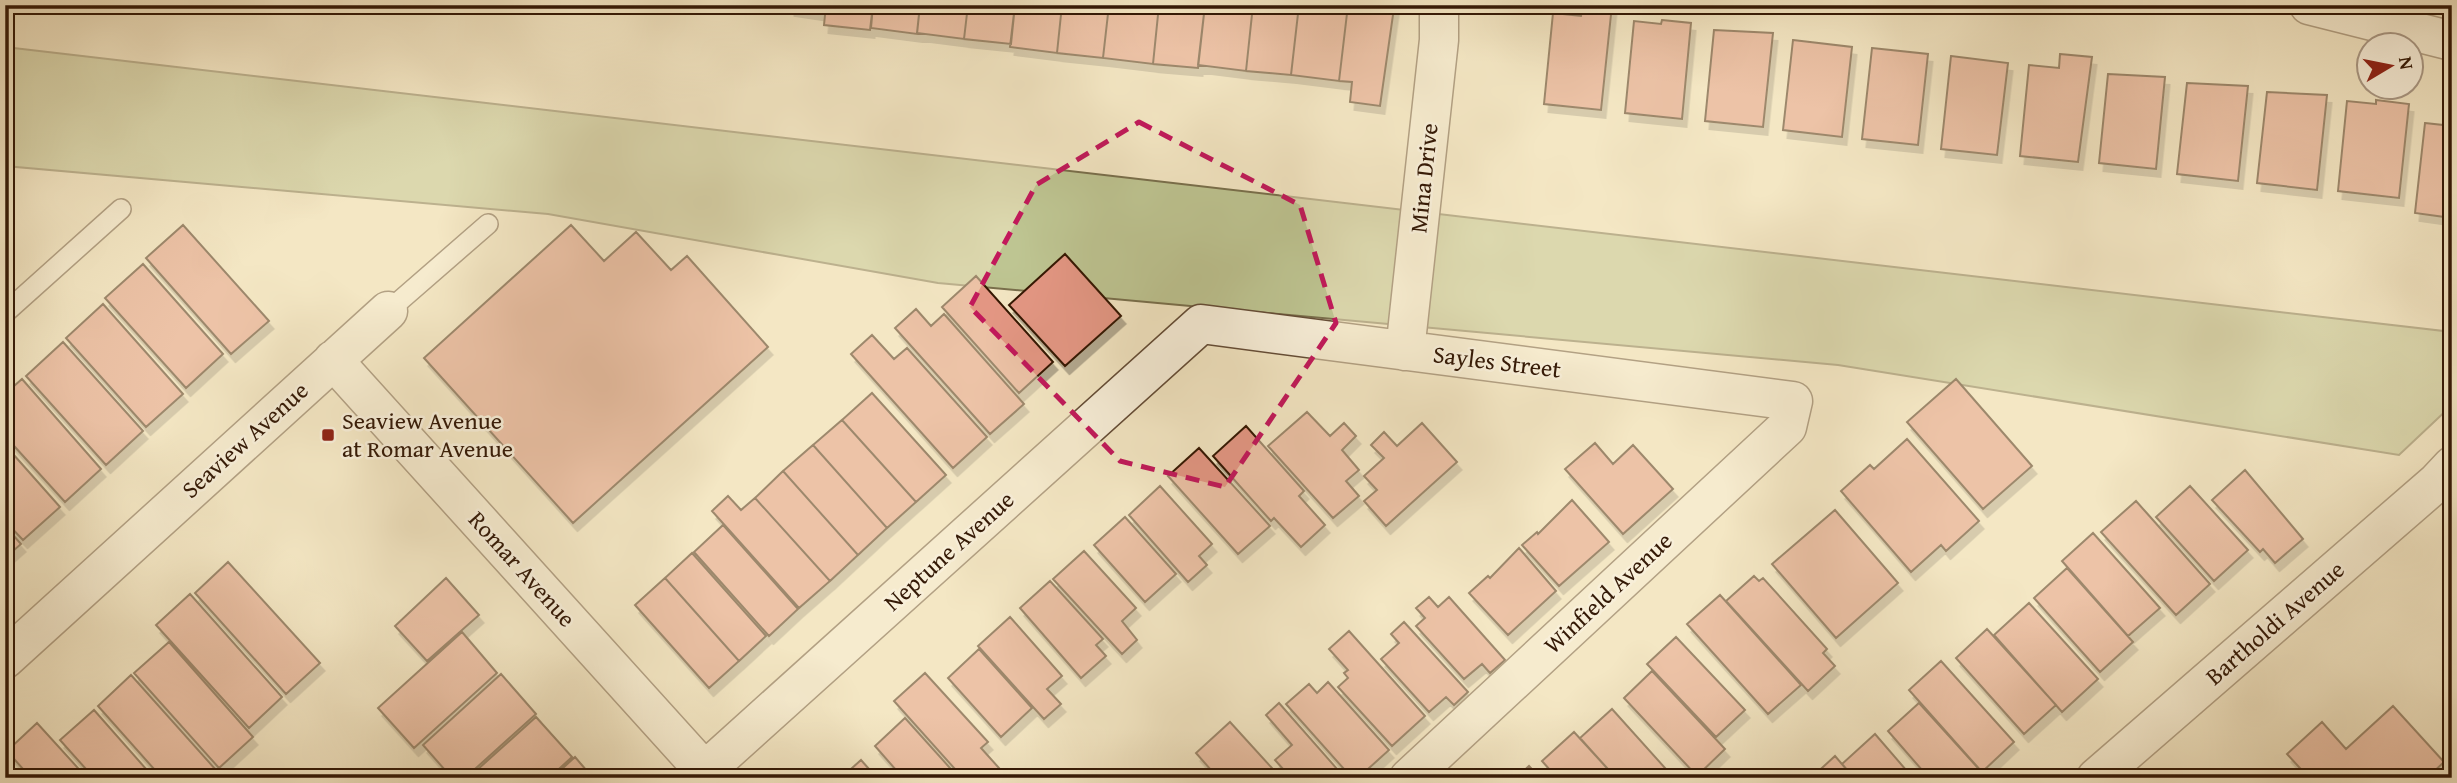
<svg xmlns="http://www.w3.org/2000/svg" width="2457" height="783" viewBox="0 0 2457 783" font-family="'Gentium Book Plus',serif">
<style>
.green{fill:#bec592;stroke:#796f4c;stroke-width:2}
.building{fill:#e49784;stroke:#341906;stroke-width:2;filter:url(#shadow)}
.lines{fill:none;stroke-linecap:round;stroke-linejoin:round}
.service-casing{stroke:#644c36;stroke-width:22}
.minor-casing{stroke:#644c36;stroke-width:41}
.service{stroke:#f8efd9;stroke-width:19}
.minor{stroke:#f8efd9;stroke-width:38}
.marked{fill:none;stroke:#c2185b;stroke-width:5;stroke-dasharray:14 9;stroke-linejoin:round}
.poi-dot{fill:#8f2418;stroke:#f8efd9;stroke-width:2.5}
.labels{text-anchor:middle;stroke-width:5;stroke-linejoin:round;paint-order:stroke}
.street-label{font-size:24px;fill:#341906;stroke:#f8efd9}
.poi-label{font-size:24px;fill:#341906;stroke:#f8efd9;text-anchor:start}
</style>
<defs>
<filter id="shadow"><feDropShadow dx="4.5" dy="8" stdDeviation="0" flood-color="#0004"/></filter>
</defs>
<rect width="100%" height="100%" fill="#f4e7c4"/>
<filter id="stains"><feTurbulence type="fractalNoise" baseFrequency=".00286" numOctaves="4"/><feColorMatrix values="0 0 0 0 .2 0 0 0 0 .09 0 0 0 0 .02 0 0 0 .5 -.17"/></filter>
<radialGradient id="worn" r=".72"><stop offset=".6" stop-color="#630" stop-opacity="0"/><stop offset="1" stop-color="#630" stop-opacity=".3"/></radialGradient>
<!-- green -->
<path class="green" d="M5 47 2452 332V405L2399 455 1838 365 938 283 548 214 5 166Z"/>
<!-- building -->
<path class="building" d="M790 5H826L825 13 790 8Z
M826 5H873L870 30 824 25Z
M873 5H920L917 34 871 28Z
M920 5H968L964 39 917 33Z
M968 5H1015L1011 44 964 39Z
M1015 5H1062L1057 53 1010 47Z
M1062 5H1109L1103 58 1057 53Z
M1109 5H1159L1153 64 1103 58Z
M1159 5H1205L1198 68 1153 64Z
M1205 5H1253L1246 71 1198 65Z
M1253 5H1299L1291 75 1246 71Z
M1299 5H1348L1339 81 1291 75Z
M1348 5 1394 8 1380 106 1350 102 1352 82 1339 81Z
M1583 5H1612L1601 110 1544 104 1553 13 1581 16Z
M1662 20 1691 23 1682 119 1625 113 1634 21 1661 24Z
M1714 30 1773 33 1763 127 1705 121Z
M1793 40 1852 47 1842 137 1783 130Z
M1872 48 1928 54 1918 145 1862 139Z
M2060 54 2092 57 2078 162 2020 156 2029 65 2059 68Z
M1951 56 2008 63 1997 155 1941 149Z
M2108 74 2165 77 2156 169 2099 163Z
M2187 83 2248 86 2238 181 2177 174Z
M2267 92 2327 95 2317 190 2257 183Z
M2376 100 2409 104 2399 198 2338 191 2347 101 2376 104Z
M2425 123 2452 126V218L2415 213Z
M183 225 269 321 231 354 146 258Z
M571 225 604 261 636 232 671 270 687 256 768 347 573 523 424 358Z
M1065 254 1121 316 1065 366 1009 305Z
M143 264 223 354 186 388 105 298Z
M976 276 1053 362 1019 393 942 307Z
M103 304 183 394 146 427 66 338Z
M916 309 931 326 944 314 1024 404 990 434 895 328Z
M872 335 894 359 907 348 987 437 953 468 851 354Z
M63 342 143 431 106 465 26 376Z
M22 379 101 469 65 502 5 436V394Z
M1956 379 2032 466 1983 509 1907 422Z
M872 393 946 475 916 502 842 420Z
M1307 412 1330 436 1344 423 1356 436 1342 450 1359 470 1346 481 1359 496 1333 518 1268 446Z
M842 420 916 502 887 528 813 445Z
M1422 423 1457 462 1386 526 1364 501 1377 490 1364 476 1384 458 1371 445 1384 432 1397 446Z
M1246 426 1304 491 1299 496 1325 525 1301 547 1274 518 1271 521 1213 456Z
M1907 439 1979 521 1946 551 1941 545 1911 572 1841 491 1870 465 1874 469Z
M1595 443 1613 464 1633 445 1673 489 1623 534 1565 469Z
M5 445 60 507 23 540 5 521Z
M813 445 887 528 858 555 783 471Z
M1199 448 1270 526 1238 554 1168 476Z
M2245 470 2303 539 2275 563 2263 549 2260 552 2212 500Z
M783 471 858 555 830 581 755 498Z
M1160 486 1212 544 1199 556 1207 565 1188 582 1129 515Z
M2190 486 2248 550 2214 581 2156 517Z
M728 496 741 510 755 498 830 581 799 608 712 511Z
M1572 500 1609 542 1559 586 1522 545 1537 532 1538 534Z
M2136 501 2210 584 2176 615 2101 532Z
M1835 510 1898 583 1836 638 1772 564Z
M1125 517 1176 574 1145 602 1094 545Z
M723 525 798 609 769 636 694 552Z
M5 526 21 544 5 558Z
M2093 533 2160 608 2128 636 2062 561Z
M1519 548 1556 591 1508 635 1469 593 1488 576 1490 578Z
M1084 551 1136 608 1122 621 1137 640 1122 654 1053 579Z
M692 553 766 636 739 661 665 578Z
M228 562 320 663 286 694 195 593Z
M2067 568 2133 642 2100 672 2034 598Z
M1754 576 1759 581 1763 578 1827 649 1823 653 1835 666 1808 691 1726 601Z
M446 578 479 615 427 661 395 626Z
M665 578 739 661 709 688 635 605Z
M1050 581 1103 639 1096 645 1106 656 1081 678 1020 608Z
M190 594 282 697 249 728 156 625Z
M1720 595 1801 685 1768 714 1687 624Z
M1429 597 1438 607 1449 597 1505 660 1490 673 1482 664 1464 679 1416 626 1425 618 1416 608Z
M2029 603 2098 679 2062 712 1994 635Z
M1010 617 1062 676 1047 689 1061 704 1044 719 978 646Z
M1404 622 1468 692 1454 705 1446 697 1429 712 1381 659 1399 643 1391 634Z
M1987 629 2056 705 2024 734 1956 658Z
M1349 631 1425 716 1392 746 1338 687 1348 678 1344 673 1348 670 1329 649Z
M462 632 497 673 414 748 378 708Z
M1676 637 1745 710 1716 737 1647 664Z
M169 642 253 737 219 768 134 673Z
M979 649 1032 708 1001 737 948 678Z
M1941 661 2014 742 1982 772 1909 690Z
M1652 671 1725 749 1697 776 1624 698Z
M925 673 988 742 981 748 1008 778H963L894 701Z
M501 674 536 714 465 778H452L423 745Z
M131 675 216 770 208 778H162L98 706Z
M1328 682 1389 750 1358 778H1352L1286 704 1309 684 1317 693Z
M1279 703 1345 778H1291L1275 760 1292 745 1266 715Z
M1919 703 1987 778H1929L1888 731Z
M2393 706 2444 762 2427 778H2309L2287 754 2322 722 2346 749Z
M1612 709 1674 778H1616L1580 738Z
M94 710 154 778H94L60 740Z
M536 717 572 757 549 778H484L477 770Z
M905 718 959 778H903L875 746Z
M1230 722 1281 778H1218L1196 753Z
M37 723 87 778H31L7 751Z
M1574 732 1616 778H1557L1542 761Z
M1875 734 1913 778H1854L1842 764Z
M1835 756 1854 778H1811Z
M575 757 593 778H552Z
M861 760 877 778H841Z
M1529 766 1540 778H1516Z"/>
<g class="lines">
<!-- service casing -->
<g class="service-casing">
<path id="service" d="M388 311 488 224
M5 313 121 209"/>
</g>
<!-- minor casing -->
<g class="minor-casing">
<path id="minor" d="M2309 5 2452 41
M1405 351 1439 40V5
M333 360 711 778
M5 659 388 311
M697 778 1201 324 1793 401 1787 427 1409 778
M2096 778 2437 482 2452 466"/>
</g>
<!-- service -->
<use href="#service" class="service"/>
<!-- minor -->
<use href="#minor" class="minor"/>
</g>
<!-- marked area -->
<path d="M0 0H2457V783H0ZM1139 122 1300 205 1336 323 1225 487 1120 461 970 307 1036 185Z" fill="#f4e7c4" fill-opacity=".55" fill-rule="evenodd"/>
<path class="marked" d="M1139 122 1300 205 1336 323 1225 487 1120 461 970 307 1036 185Z"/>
<!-- markers -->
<rect class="poi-dot" x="321" y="428" width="14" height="14" rx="3.5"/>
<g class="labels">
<!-- street labels -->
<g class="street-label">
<text transform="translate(1424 178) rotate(-84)" y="8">Mina Drive</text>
<text transform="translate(1497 362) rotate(7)" y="8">Sayles Street</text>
<text transform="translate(245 440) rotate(-42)" y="8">Seaview Avenue</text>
<text transform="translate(949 551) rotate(-42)" y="8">Neptune Avenue</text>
<text transform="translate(522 569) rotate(48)" y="8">Romar Avenue</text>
<text transform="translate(1608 593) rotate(-43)" y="8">Winfield Avenue</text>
<text transform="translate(2275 623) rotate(-41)" y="8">Bartholdi Avenue</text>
</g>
<!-- poi labels -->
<g class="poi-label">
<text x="342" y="429">Seaview Avenue<tspan x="342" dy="28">at Romar Avenue</tspan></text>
</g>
</g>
<!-- margin -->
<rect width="2457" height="783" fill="none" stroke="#f4e7c4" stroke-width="28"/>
<rect x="7" y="7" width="2443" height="769" fill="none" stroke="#341906" stroke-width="3.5"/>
<rect x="14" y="14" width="2429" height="755" fill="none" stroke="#341906" stroke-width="2"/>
<!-- north arrow -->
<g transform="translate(2390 66) rotate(80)"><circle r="33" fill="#f8efd9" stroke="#aa9985" stroke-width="2"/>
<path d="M0-5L12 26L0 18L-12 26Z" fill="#8f2418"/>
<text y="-10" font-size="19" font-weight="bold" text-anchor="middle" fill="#341906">N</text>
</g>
<rect width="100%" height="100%" filter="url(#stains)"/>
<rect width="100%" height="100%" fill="url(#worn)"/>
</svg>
